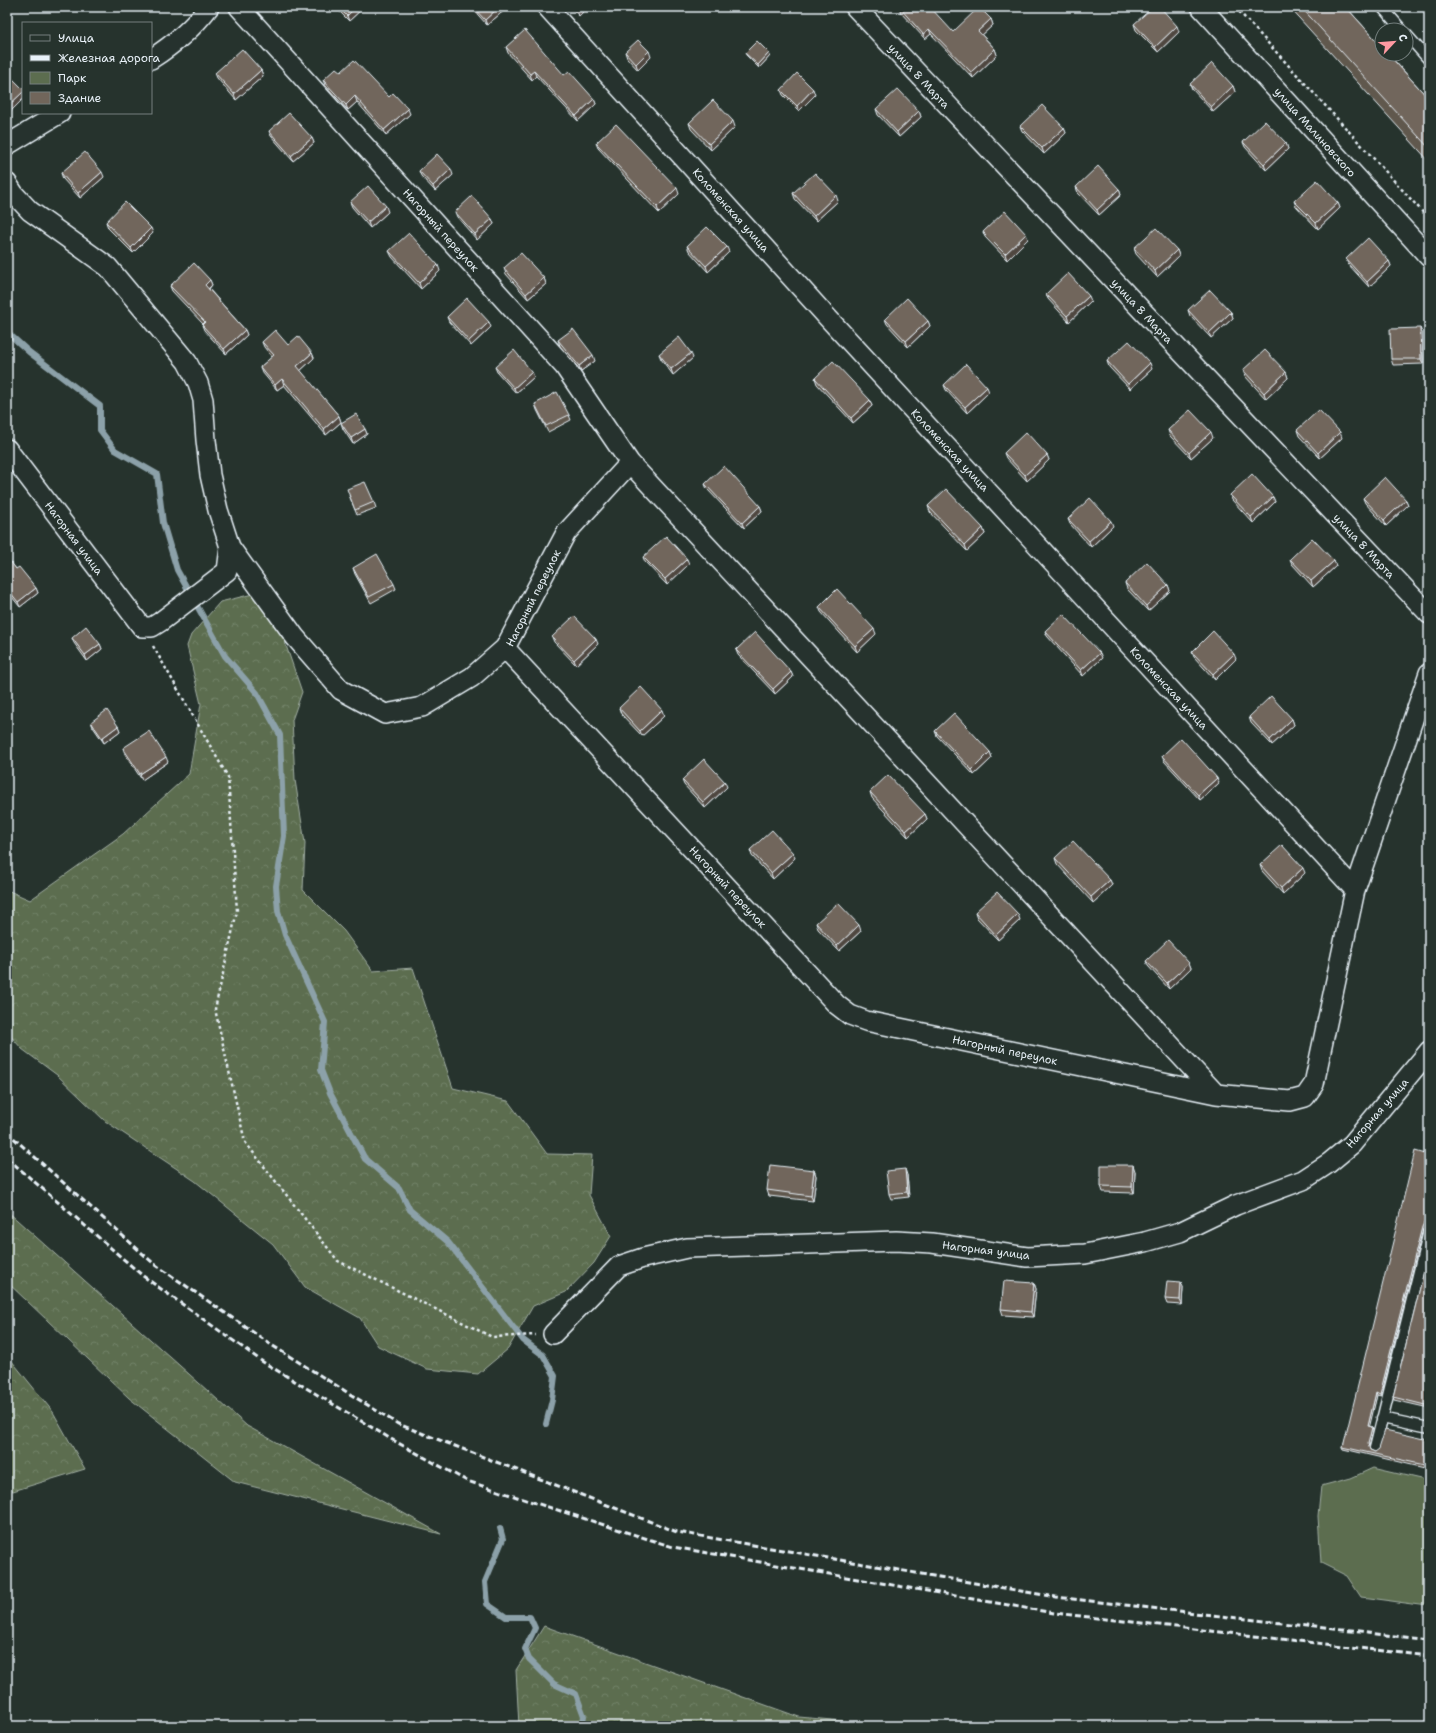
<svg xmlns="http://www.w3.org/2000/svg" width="1436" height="1733" viewBox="0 0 1436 1733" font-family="'Shantell Sans',sans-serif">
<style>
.green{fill:#5c6d4f;stroke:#a2afa4}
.forest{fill:url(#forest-crowns);stroke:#a2afa4}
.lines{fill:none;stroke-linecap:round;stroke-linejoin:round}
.stream{stroke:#8ca1a9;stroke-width:6}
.lane-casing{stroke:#e8f1f8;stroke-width:13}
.street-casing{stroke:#e8f1f8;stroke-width:22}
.path{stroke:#e8f1f8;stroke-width:2.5;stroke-dasharray:3 3;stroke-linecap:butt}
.lane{stroke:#26332d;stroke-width:10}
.street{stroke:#26332d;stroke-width:19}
.rail{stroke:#e8f1f8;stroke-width:3;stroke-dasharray:6 3;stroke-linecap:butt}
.wall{fill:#61584e;stroke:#e8f1f8}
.shaded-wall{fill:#4f4740;stroke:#e8f1f8}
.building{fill:#71665b;stroke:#e8f1f8}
.labels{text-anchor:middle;stroke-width:3.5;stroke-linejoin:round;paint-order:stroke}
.street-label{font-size:11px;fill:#e8f1f8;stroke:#26332d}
</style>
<defs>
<pattern id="forest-crowns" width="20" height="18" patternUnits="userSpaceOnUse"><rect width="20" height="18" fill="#5c6d4f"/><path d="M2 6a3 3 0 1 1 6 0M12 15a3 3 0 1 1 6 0" fill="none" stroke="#738269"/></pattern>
</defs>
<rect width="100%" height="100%" fill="#26332d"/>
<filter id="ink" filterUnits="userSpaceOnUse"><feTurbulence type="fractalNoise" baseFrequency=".025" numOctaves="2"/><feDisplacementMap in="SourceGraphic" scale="8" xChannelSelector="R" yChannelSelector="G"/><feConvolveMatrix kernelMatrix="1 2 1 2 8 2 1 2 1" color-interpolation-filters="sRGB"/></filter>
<g filter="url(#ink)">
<!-- green -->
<path class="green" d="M1373 1468 1429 1481V1606L1361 1597 1347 1576 1321 1563 1318 1516 1321 1486 1351 1478Z"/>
<!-- forest -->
<path class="forest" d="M253 594 280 628 302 692 292 720 295 780 305 843 303 890 344 931 373 971 413 968 453 1088 508 1101 547 1154 592 1155 589 1195 611 1236 594 1263 566 1292 533 1306 508 1349 478 1374 427 1369 378 1346 360 1318 305 1287 273 1244 195 1181 105 1121 57 1075 22 1049 7 1032V890L30 900 123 834 189 774 201 704 187 646 191 635 220 602Z
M7 1211 247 1426 441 1534 235 1482 129 1398 7 1282Z
M7 1355 53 1412 85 1469 13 1491 7 1488Z
M544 1626 799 1717 898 1726H519L516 1670Z"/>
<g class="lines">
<!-- stream -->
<path class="stream" d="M7 332 29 352 100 406V430L115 450 157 474 163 523 177 570 225 656 257 693 280 735 284 836 276 886 278 911 285 935 325 1022 321 1070 330 1093 365 1159 399 1188 410 1210 448 1242 523 1340 543 1355 555 1376 552 1400 546 1424
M500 1528 503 1539 485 1582 487 1604 506 1617H530L535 1628 525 1649 529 1659 554 1684 576 1694 584 1716 582 1726"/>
<!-- lane casing -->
<g class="lane-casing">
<path id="lane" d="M1382 7 1402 30
M1406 34 1429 60
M1382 1418 1429 1428
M1375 1448 1429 1231"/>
</g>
<!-- street casing -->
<g class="street-casing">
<path id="street" d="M239 7 564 366 630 463 1216 1094
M547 7 828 318 1355 890
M855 7 1429 614
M1201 7 1429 257
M151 59C173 45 193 28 209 7
M7 145 60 113
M7 183 14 194 30 211 108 267 187 362 198 383 203 400 206 440 210 475 218 510 230 547 227 571 160 622 152 627H142L7 449
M630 463 566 533 505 648 837 1005 850 1015 866 1021 1216 1094 1290 1101 1305 1097 1314 1084 1355 890 1429 673
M230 547 295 637 341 690 385 714 422 707 472 677 505 648
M553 1334 619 1266 643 1258 687 1248 896 1241 932 1243 1027 1257 1085 1254 1145 1242 1180 1232 1236 1205 1303 1180 1329 1163 1352 1144 1429 1051"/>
</g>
<!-- path -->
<path class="path" d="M1235 7 1429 219
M153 646 228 777 237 911 215 1009 245 1142 338 1261 492 1337 536 1335"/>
<!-- lane -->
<use href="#lane" class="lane"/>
<!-- street -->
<use href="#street" class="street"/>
<!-- rail -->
<path class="rail" d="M7 1132 153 1263 273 1346 398 1424 677 1532 1056 1597 1429 1640
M7 1158 143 1276 263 1362 391 1439 467 1481 673 1547 1054 1613 1429 1656"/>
</g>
<!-- wall -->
<path class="wall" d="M335 7H364L349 21Z
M471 7H506L507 8 487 25Z
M571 7H588L579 16Z
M899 7 953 32 991 19 993 25 982 35 995 49 997 55 973 78 931 34 925 39 901 13Z
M1289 7H1346L1429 99V161Z
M1134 24 1179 32 1158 52 1136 30Z
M506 47 564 75 594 99 596 104 578 121 536 76 532 80 508 53Z
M625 52 651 57 638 70 627 58Z
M745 53H769L770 56 759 68 746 55Z
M261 70 263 76 236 100 217 78 215 73Z
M341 72 389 97 410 114 386 135 357 102 348 110 325 85 323 80Z
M1190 84 1233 86 1235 92 1213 112 1192 89Z
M781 90 815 95 799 111 783 95Z
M876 109 919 111 921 117 899 137 878 115Z
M689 123 735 127 711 150 691 129Z
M1020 126 1064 128 1066 133 1044 154 1022 131Z
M269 131 312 138 314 143 293 161 271 136Z
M1243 142 1286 143 1288 149 1266 170 1245 147Z
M596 143 679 194 659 213 598 148Z
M419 171 453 175 435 191 421 176Z
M61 173 104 177 80 198 63 179Z
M1076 187 1119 189 1121 195 1099 215 1078 193Z
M793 193 838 201 816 221 795 199Z
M1294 201 1338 203 1340 208 1318 229 1296 206Z
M350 202 388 212 370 228 352 207Z
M455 212 492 219 494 224 477 240 457 217Z
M106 222 153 233 133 253 108 228Z
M983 232 1028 239 1007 260 985 237Z
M687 246 729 252 708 272 689 251Z
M1134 248 1177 250 1179 256 1157 277 1136 254Z
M389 251 440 271 421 289 392 257Z
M1346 259 1389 261 1391 266 1369 287 1348 264Z
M504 268 544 278 546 284 528 299 506 274Z
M210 280 212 285 209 289 245 330 247 335 226 354 204 330 202 325 203 324 172 291 170 286Z
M1046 294 1091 301 1069 322 1048 299Z
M1188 310 1231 312 1233 318 1211 338 1190 316Z
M447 317 491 327 471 346 449 322Z
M885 319 928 321 930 326 908 347 887 324Z
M1420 328 1422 333 1423 364 1393 365 1391 359Z
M558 340 595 361 581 371 560 346Z
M262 342 288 345 312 353 314 358 300 371 339 416 341 422 326 435 284 385 277 390 262 372 260 367 272 357 264 347Z
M659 354 693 358 673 375 661 359Z
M1107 361 1152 369 1130 389 1109 367Z
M495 367 532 372 534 377 516 393 497 372Z
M1243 370 1286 372 1288 378 1266 399 1245 376Z
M815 378 870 400 872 406 853 423 817 384Z
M944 385 989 392 967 413 946 390Z
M535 404 569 415 571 420 548 432 537 410Z
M341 423 365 429 367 434 353 444 343 429Z
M1168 430 1213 438 1191 458 1170 436Z
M1297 430 1342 438 1320 458 1299 436Z
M1004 453 1047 455 1049 460 1027 481 1006 458Z
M705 484 760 506 762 511 744 528 707 489Z
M349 495 374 502 376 508 357 515Z
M1230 495 1273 497 1275 502 1253 523 1232 500Z
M1363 498 1406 500 1408 505 1386 526 1365 503Z
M928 506 983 528 985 534 967 551 930 512Z
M1068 519 1113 526 1091 547 1070 524Z
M7 557 16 569 36 588 38 593 20 607 7 591Z
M643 557 689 564 667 585 645 562Z
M1290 559 1334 561 1336 566 1313 587 1292 564Z
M353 568 394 584 396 589 371 603 355 574Z
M1125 583 1168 585 1170 591 1148 611 1127 589Z
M819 607 876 634 857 652 821 612Z
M1045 631 1102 658 1083 676 1047 636Z
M552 637 598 644 576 665 554 642Z
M72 638 100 644 102 649 87 661 74 643Z
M736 650 791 672 793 677 775 694 738 655Z
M1192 652 1236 659 1215 680 1194 657Z
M619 708 664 716 642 736 621 714Z
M1249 717 1292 719 1294 725 1272 745 1251 723Z
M91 722 118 726 120 731 104 743 93 727Z
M935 731 990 752 992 758 974 775 937 736Z
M123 748 168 762 142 780 125 754Z
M1162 756 1219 783 1200 800 1164 761Z
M682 780 727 787 705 808 684 785Z
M870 792 925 814 927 819 908 837 872 798Z
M750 850 795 858 773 879 752 856Z
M1055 858 1110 880 1112 885 1093 903 1057 864Z
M1260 865 1305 873 1283 894 1262 871Z
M975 912 1020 920 998 940 977 918Z
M816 923 861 931 839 951 818 929Z
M1146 961 1189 963 1191 968 1169 989 1148 966Z
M1429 1155V1225L1425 1226 1423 1229 1381 1396 1377 1395 1369 1426 1372 1427 1373 1430 1369 1447 1370 1450 1375 1452 1429 1440V1469L1344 1449 1343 1447Z
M814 1170 816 1176 813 1201 769 1196 767 1190Z
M1135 1171 1134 1193 1103 1192 1101 1186Z
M907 1175 909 1197 891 1199 889 1194Z
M1429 1251V1408L1394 1400 1393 1397Z
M1034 1283 1036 1289 1033 1317 1003 1315 1001 1309Z
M1183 1287 1182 1305 1167 1304 1165 1299Z"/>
<!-- shaded-wall -->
<path class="shaded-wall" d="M356 7H364L349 21 347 16Z
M499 7H506L507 8 487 25 485 20Z
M580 7H588L579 16 577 10Z
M991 19 993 25 980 37 978 31Z
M1177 26 1179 32 1158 52 1155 47Z
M929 29 931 34 925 39 923 34Z
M995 49 997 55 973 78 971 72Z
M649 51 651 57 638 70 636 64Z
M769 53 770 56 759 68 758 65Z
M261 70 263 76 236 100 234 94Z
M534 71 536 76 532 80 530 74Z
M1233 86 1235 92 1213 112 1211 107Z
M813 89 815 95 799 111 797 106Z
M23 92V99L7 115V107Z
M355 96 357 102 348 110 346 105Z
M594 99 596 104 578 121 576 116Z
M408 109 410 114 386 135 384 130Z
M919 111 921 117 899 137 897 132Z
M733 121 735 127 711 150 709 144Z
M1064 128 1066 133 1044 154 1042 148Z
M312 138 314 143 293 161 291 156Z
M1286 143 1288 149 1266 170 1264 164Z
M451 169 453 175 435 191 433 186Z
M102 172 104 177 80 198 78 193Z
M677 188 679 194 659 213 657 207Z
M1119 189 1121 195 1099 215 1097 210Z
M836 195 838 201 816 221 814 216Z
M1338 203 1340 208 1318 229 1316 223Z
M386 206 388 212 370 228 368 222Z
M492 219 494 224 477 240 475 234Z
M151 228 153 233 133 253 131 248Z
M1026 234 1028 239 1007 260 1005 254Z
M727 247 729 252 708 272 706 266Z
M1177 250 1179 256 1157 277 1155 271Z
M1389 261 1391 266 1369 287 1367 282Z
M438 265 440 271 421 289 419 283Z
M544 278 546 284 528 299 526 294Z
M210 280 212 285 207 290 205 285Z
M1089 296 1091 301 1069 322 1067 316Z
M1231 312 1233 318 1211 338 1209 333Z
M928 321 930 326 908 347 906 341Z
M489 322 491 327 471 346 469 341Z
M1420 328 1422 333 1423 364 1421 359Z
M245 330 247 335 226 354 224 349Z
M312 353 314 358 299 372 297 366Z
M691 353 693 358 673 375 671 369Z
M593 355 595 361 581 371 579 366Z
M1150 363 1152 369 1130 389 1128 384Z
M532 372 534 377 516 393 514 388Z
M1286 372 1288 378 1266 399 1264 393Z
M282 379 284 385 277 390 275 385Z
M987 387 989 392 967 413 965 407Z
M870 400 872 406 853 423 851 418Z
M339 416 341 422 326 435 324 429Z
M365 429 367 434 353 444 351 438Z
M1211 432 1213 438 1191 458 1189 453Z
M1340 432 1342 438 1320 458 1318 453Z
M1047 455 1049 460 1027 481 1025 475Z
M1273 497 1275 502 1253 523 1251 517Z
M1406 500 1408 505 1386 526 1384 520Z
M760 506 762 511 744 528 742 523Z
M1111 521 1113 526 1091 547 1089 541Z
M983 528 985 534 967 551 965 545Z
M687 559 689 564 667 585 665 579Z
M1334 561 1336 566 1313 587 1311 581Z
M1168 585 1170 591 1148 611 1146 606Z
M36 588 38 593 20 607 18 602Z
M874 629 876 634 857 652 855 646Z
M596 639 598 644 576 665 574 660Z
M100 644 102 649 87 661 85 655Z
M1100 653 1102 658 1083 676 1081 670Z
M1234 654 1236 659 1215 680 1213 674Z
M791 672 793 677 775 694 773 689Z
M662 710 664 716 642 736 640 731Z
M1292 719 1294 725 1272 745 1270 740Z
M118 726 120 731 104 743 102 738Z
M990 752 992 758 974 775 972 770Z
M166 757 168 762 142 780 140 774Z
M1217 778 1219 783 1200 800 1198 795Z
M725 782 727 787 705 808 703 802Z
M925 814 927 819 908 837 906 831Z
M793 853 795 858 773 879 771 873Z
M1303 868 1305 873 1283 894 1281 888Z
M1110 880 1112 885 1093 903 1091 897Z
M1018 914 1020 920 998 940 996 935Z
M859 925 861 931 839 951 837 946Z
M1189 963 1191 968 1169 989 1167 983Z
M1133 1165 1135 1171 1134 1193 1132 1187Z
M905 1169 907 1175 909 1197 907 1192Z
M814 1170 816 1176 813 1201 811 1196Z
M1424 1223 1425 1226 1423 1229 1381 1396 1380 1394 1422 1227Z
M1181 1282 1183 1287 1182 1305 1180 1300Z
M1034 1283 1036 1289 1033 1317 1031 1312Z
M1376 1392 1377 1395 1369 1429 1368 1426Z
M1372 1427 1373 1430 1369 1447 1368 1444Z"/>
<!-- building -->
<path class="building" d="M338 7H356L347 16Z
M473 7H499L485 20Z
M574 7H580L577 10Z
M899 7H930L953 32 979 7 991 19 978 31 995 49 971 72 929 29 923 34Z
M1153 7H1160L1177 26 1155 47 1134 24Z
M1301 7H1346L1382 47V54H1388L1429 99V148Z
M525 30 564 75 569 71 594 99 576 116 534 71 530 74 506 47Z
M638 40 649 51 636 64 625 52Z
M757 41 769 53 758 65 745 53Z
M242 49 261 70 234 94 215 73Z
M354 60 389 97 393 93 408 109 384 130 355 96 346 105 323 80 336 68 341 72Z
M1212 63 1233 86 1211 107 1190 84Z
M797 73 813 89 797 106 781 90Z
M9 75 23 89V92L7 107V77Z
M898 89 919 111 897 132 876 109Z
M713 100 733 121 709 144 689 123Z
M1042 105 1064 128 1042 148 1020 126Z
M289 113 312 138 291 156 269 131Z
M1265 121 1286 143 1264 164 1243 142Z
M616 124 677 188 657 207 596 143Z
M85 152 102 172 78 193 61 173Z
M437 154 451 169 433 186 419 171Z
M1098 166 1119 189 1097 210 1076 187Z
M815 173 836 195 814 216 793 193Z
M1317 180 1338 203 1316 223 1294 201Z
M368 186 386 206 368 222 350 202Z
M472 196 492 219 475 234 455 212Z
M125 202 151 228 131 248 106 222Z
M1005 211 1026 234 1005 254 983 232Z
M707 227 727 247 706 266 687 246Z
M1156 228 1177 250 1155 271 1134 248Z
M409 233 438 265 419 283 389 251Z
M1368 238 1389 261 1367 282 1346 259Z
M521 253 544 278 526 294 504 268Z
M194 263 210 280 205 285 245 330 224 349 202 325 205 322 170 286Z
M1068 273 1089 296 1067 316 1046 294Z
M1210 290 1231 312 1209 333 1188 310Z
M467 298 489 322 469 341 447 317Z
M907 298 928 321 906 341 885 319Z
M1420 328 1421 359H1391L1390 329Z
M573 329 593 355 579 366 558 340Z
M275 330 288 345 298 336 312 353 297 366 339 416 324 429 282 379 275 385 260 367 274 355 262 342Z
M679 337 691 353 671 369 659 354Z
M1129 341 1150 363 1128 384 1107 361Z
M514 350 532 372 514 388 495 367Z
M1265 350 1286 372 1264 393 1243 370Z
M833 361 870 400 851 418 815 378Z
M966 364 987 387 965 407 944 385Z
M557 392 569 415 546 426 535 404Z
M1190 410 1211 432 1189 453 1168 430Z
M1319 410 1340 432 1318 453 1297 430Z
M356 414 365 429 351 438 341 423Z
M1026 432 1047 455 1025 475 1004 453Z
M724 466 760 506 742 523 705 484Z
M1252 474 1273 497 1251 517 1230 495Z
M1385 477 1406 500 1384 520 1363 498Z
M365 482 374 502 355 510 347 489Z
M946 489 983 528 965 545 928 506Z
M1090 498 1111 521 1089 541 1068 519Z
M666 536 687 559 665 579 643 557Z
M1312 538 1334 561 1311 581 1290 559Z
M377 554 394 584 369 597 353 568Z
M7 557 16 569 19 567 36 588 18 602 7 588Z
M1147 562 1168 585 1146 606 1125 583Z
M837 589 874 629 855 646 819 607Z
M1063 614 1100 653 1081 670 1045 631Z
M574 616 596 639 574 660 552 637Z
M86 626 100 644 85 655 72 638Z
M1213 631 1234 654 1213 674 1192 652Z
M755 632 791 672 773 689 736 650Z
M641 687 662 710 640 731 619 708Z
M1271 696 1292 719 1270 740 1249 717Z
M107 710 118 726 102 738 91 722Z
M954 713 990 752 972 770 935 731Z
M149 731 166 757 140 774 123 748Z
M1181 738 1217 778 1198 795 1162 756Z
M704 759 725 782 703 802 682 780Z
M888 775 925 814 906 831 870 792Z
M772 830 793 853 771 873 750 850Z
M1073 841 1110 880 1091 897 1055 858Z
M1282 845 1303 868 1281 888 1260 865Z
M997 892 1018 914 996 935 975 912Z
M838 903 859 925 837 946 816 923Z
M1168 940 1189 963 1167 983 1146 961Z
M1415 1151 1429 1155V1222L1424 1223 1422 1227 1380 1394 1376 1392 1368 1426 1372 1427 1368 1444 1370 1450 1375 1452 1379 1449 1385 1430 1429 1440V1466L1343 1447Z
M770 1165 814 1170 811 1196 767 1190Z
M1101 1165H1133L1132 1187 1101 1186Z
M905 1169 907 1192 889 1194 886 1171Z
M1429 1251V1406L1393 1397Z
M1004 1281 1034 1283 1031 1312 1001 1309Z
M1167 1281 1181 1282 1180 1300 1165 1299Z"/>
</g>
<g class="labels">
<!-- street labels -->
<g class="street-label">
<text transform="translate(919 76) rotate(47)" y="4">улица 8 Марта</text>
<text transform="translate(1315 132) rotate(48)" y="4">улица Малиновского</text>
<text transform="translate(731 210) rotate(48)" y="4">Коломенская улица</text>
<text transform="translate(441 230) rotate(48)" y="4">Нагорный переулок</text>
<text transform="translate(1142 311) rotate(47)" y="4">улица 8 Марта</text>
<text transform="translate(950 450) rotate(47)" y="4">Коломенская улица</text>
<text transform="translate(74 538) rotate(53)" y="4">Нагорная улица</text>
<text transform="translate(1364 546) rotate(47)" y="4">улица 8 Марта</text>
<text transform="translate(533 598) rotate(-63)" y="4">Нагорный переулок</text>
<text transform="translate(1169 688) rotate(47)" y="4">Коломенская улица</text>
<text transform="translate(728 887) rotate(47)" y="4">Нагорный переулок</text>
<text transform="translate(1005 1050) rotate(12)" y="4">Нагорный переулок</text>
<text transform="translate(1377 1113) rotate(-49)" y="4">Нагорная улица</text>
<text transform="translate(986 1250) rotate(7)" y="4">Нагорная улица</text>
</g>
</g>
<!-- margin -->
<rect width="1436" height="1733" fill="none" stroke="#26332d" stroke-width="24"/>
<rect x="12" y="12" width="1412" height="1709" fill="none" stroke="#e8f1f8" stroke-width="1.5" filter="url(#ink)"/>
<!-- legend -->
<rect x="22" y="22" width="130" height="92" fill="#26332d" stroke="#747f7e"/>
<rect x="30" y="35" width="20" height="6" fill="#26332d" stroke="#747f7e"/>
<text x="58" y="42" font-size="12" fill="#e8f1f8">Улица</text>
<rect x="30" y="55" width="20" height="6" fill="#e8f1f8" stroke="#747f7e"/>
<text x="58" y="62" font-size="12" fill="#e8f1f8">Железная дорога</text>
<rect x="30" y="72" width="20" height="12" fill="#5c6d4f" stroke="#747f7e"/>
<text x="58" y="82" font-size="12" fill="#e8f1f8">Парк</text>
<rect x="30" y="92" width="20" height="12" fill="#71665b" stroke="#747f7e"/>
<text x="58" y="102" font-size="12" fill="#e8f1f8">Здание</text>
<!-- north arrow -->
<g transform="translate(1394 42) rotate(64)"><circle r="19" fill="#26332d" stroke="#747f7e"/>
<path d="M0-3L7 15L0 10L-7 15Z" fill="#ff9aa2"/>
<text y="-6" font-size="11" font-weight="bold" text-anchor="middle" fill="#e8f1f8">С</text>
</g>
</svg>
